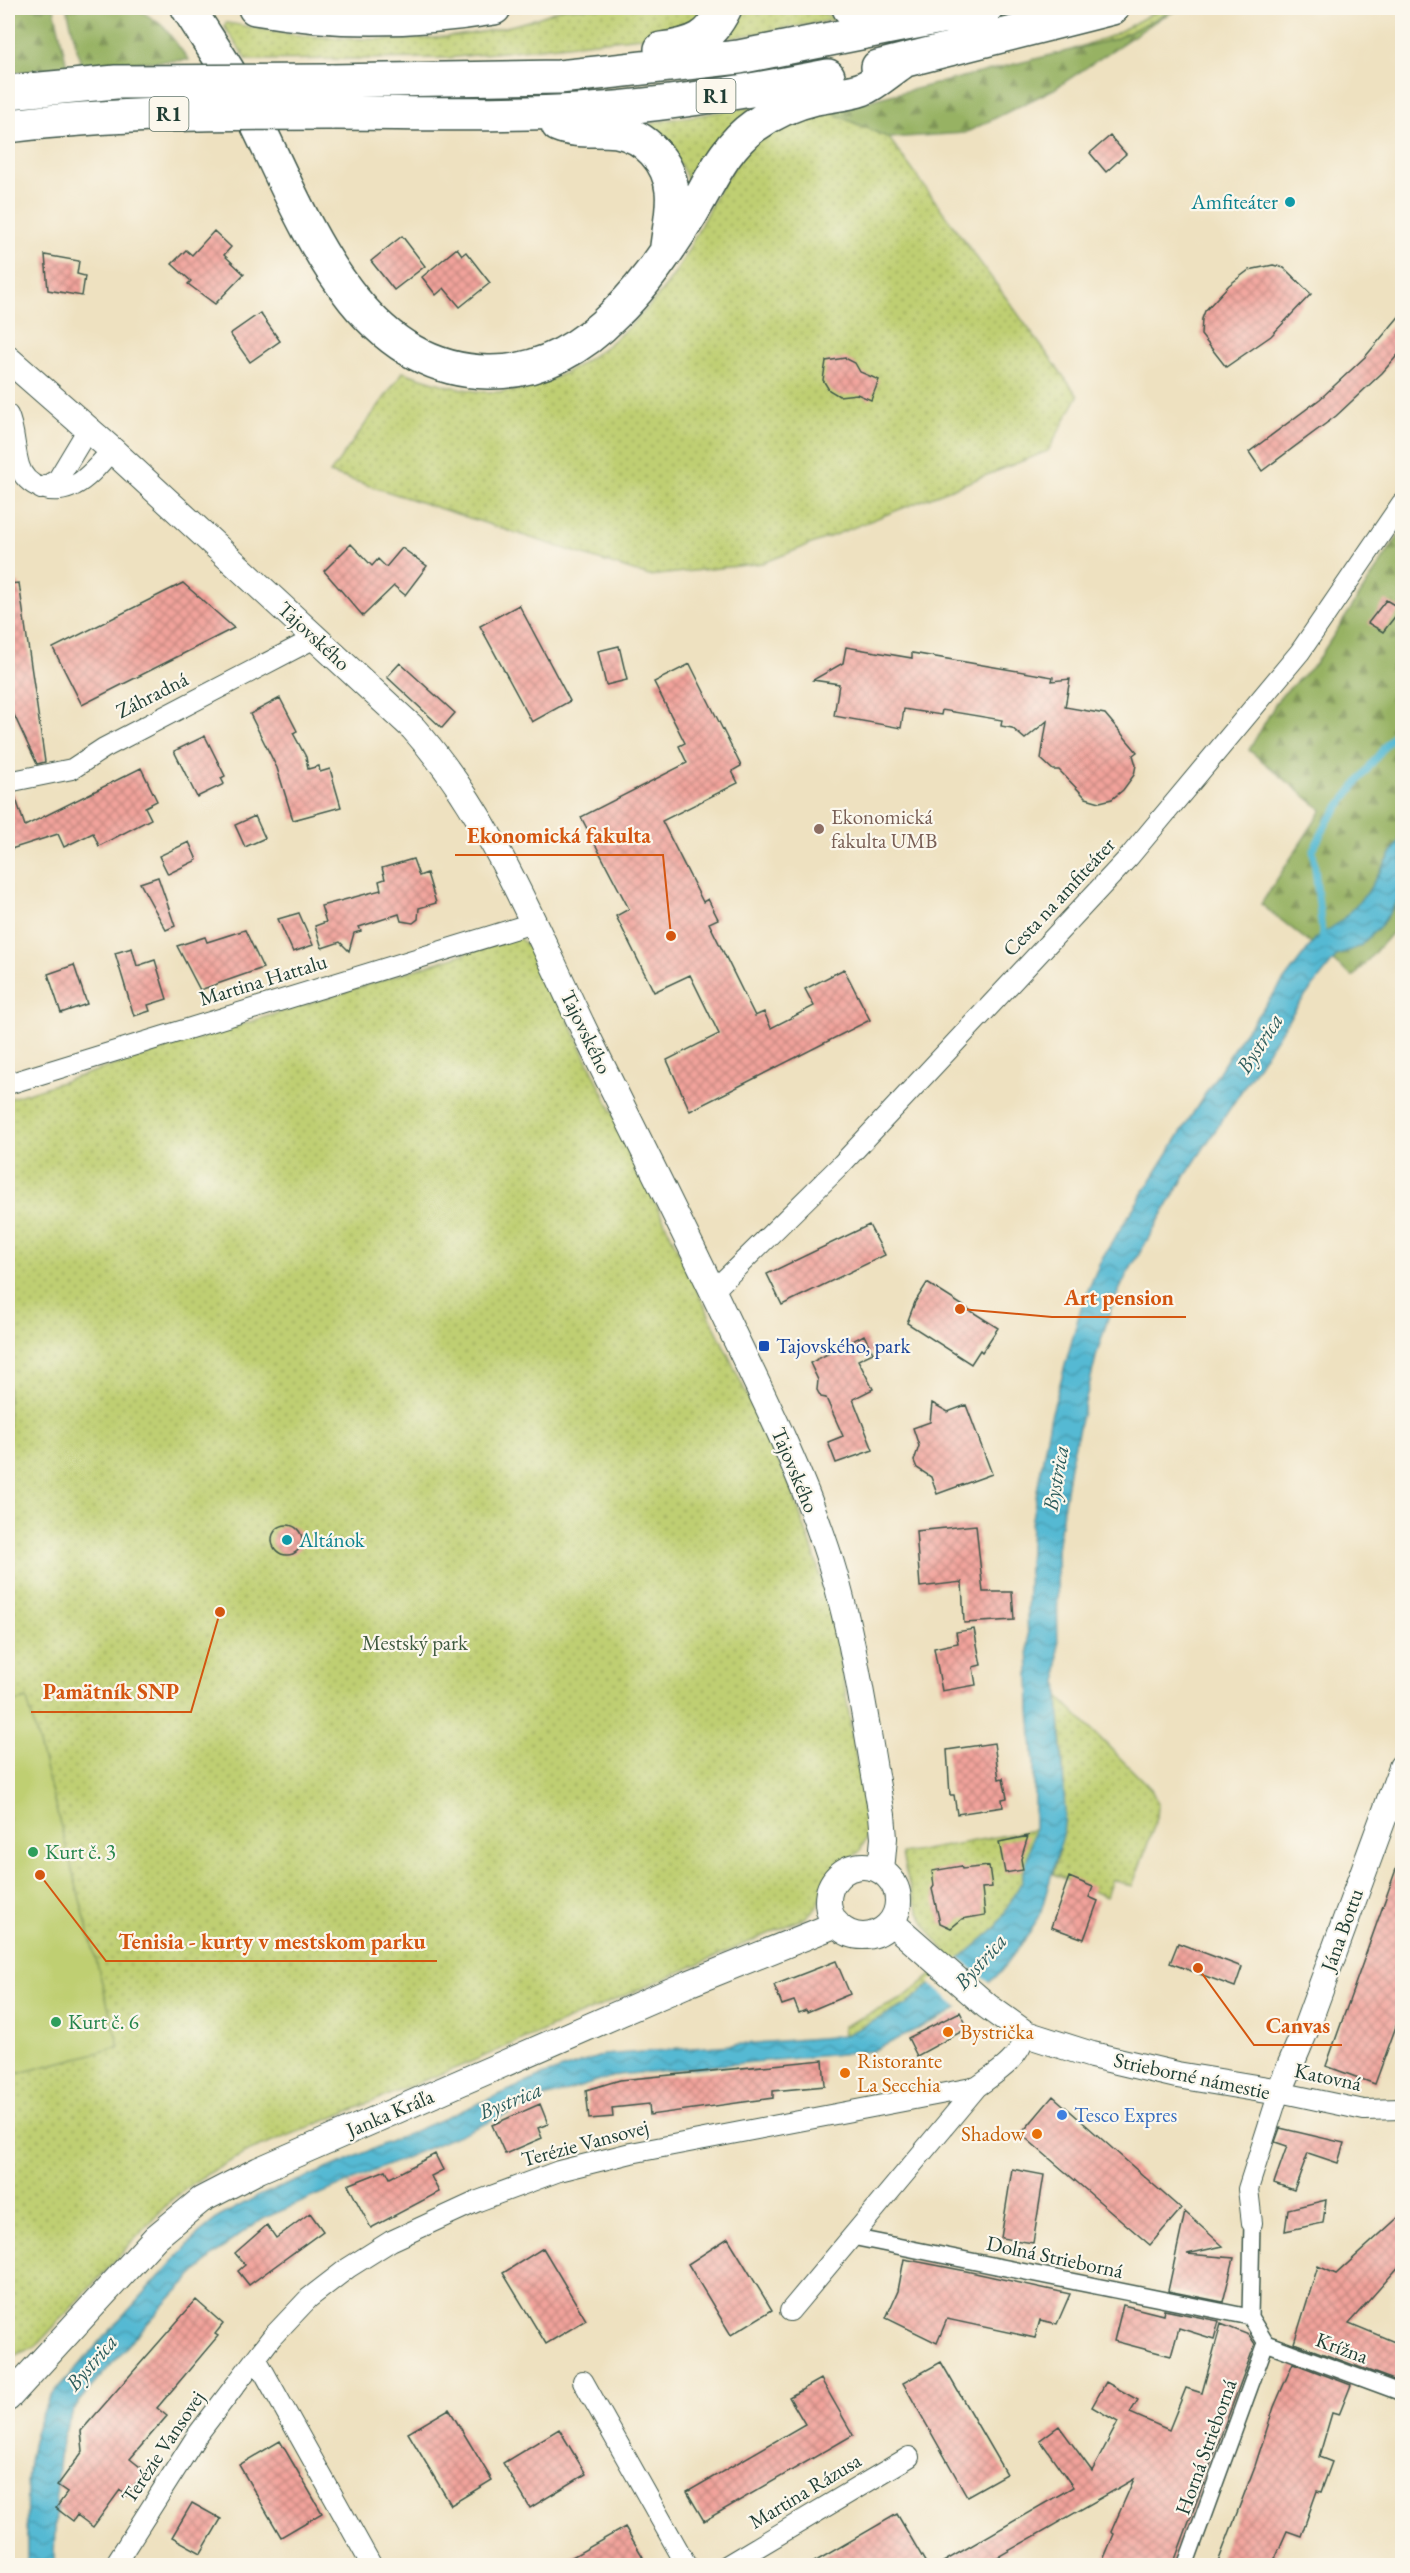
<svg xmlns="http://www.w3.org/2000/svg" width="1410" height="2573" viewBox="0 0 1410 2573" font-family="'EB Garamond',serif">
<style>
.green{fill:url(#green-dots);stroke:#6f8653;stroke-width:1.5}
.forest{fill:url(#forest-firs);stroke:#5b784c;stroke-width:1.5}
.pitch{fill:#bfcf72;stroke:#6f8653;stroke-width:1.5}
.water{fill:url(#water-waves);stroke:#3a7b84;stroke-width:1.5}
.pier{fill:#eee1c0}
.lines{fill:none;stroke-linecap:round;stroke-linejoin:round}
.stream{stroke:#55b9d3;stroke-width:7}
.building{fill:url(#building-cross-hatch)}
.pedestrian-casing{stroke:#3e5649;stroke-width:18}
.minor-casing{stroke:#3e5649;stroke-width:22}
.tertiary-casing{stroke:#3e5649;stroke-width:28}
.motorway-casing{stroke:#3e5649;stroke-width:36}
.pedestrian{stroke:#fff;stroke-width:15}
.minor{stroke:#fff;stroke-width:20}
.tertiary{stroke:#fff;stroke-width:26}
.motorway{stroke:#fff;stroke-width:33}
.motorway-bridge-casing{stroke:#3e5649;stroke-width:36;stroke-linecap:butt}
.motorway-bridge{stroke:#fff;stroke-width:33}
.culture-dot{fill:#0f9aa8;stroke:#fbf7ec;stroke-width:2}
.education-dot{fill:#8d6e63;stroke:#fbf7ec;stroke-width:2}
.transit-dot{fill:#1a4fb4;stroke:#fbf7ec;stroke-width:2}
.leisure-dot{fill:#2e9e5b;stroke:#fbf7ec;stroke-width:2}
.food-dot{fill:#e8710a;stroke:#fbf7ec;stroke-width:2}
.shop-dot{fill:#3f7fe0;stroke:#fbf7ec;stroke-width:2}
.labels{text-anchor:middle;stroke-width:4.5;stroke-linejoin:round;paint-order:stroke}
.shield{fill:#fbf7ec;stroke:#61756b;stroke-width:1.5}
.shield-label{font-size:20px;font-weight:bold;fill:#1f3d34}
.culture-label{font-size:21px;fill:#0d838f;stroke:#fbf7ec;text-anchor:end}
.street-label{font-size:21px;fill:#1f3d34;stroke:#fbf7ec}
.education-label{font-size:21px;fill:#785e54;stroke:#fbf7ec;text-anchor:start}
.transit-label{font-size:21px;fill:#164399;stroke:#fbf7ec;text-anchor:start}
.park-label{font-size:21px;fill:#3f5a40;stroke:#fbf7ec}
.leisure-label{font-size:21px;fill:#27864d;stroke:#fbf7ec;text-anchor:start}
.food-label{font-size:21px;fill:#c56008;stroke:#fbf7ec;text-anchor:start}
.shop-label{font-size:21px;fill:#366cbe;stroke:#fbf7ec;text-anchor:start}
.water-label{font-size:22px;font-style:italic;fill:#2c5c5c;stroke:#fbf7ec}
.leader{fill:none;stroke:#d45610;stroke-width:2}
.callout-dot{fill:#d45610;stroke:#fbf7ec;stroke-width:2}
.callout-label{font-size:22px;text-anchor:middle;font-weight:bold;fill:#d45610;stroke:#fbf7ec;stroke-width:4.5;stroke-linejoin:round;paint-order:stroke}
</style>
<defs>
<pattern id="green-dots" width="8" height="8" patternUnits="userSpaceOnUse" patternTransform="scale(1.5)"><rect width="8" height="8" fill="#bfcf72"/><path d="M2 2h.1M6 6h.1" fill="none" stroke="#9ba95e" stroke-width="1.8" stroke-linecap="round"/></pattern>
<pattern id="forest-firs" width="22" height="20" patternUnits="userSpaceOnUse" patternTransform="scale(1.5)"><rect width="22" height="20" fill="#97b264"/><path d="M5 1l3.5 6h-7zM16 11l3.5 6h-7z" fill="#7b9253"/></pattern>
<pattern id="water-waves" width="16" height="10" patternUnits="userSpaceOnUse" patternTransform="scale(1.5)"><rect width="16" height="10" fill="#55b9d3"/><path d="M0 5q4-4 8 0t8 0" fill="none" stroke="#4698ac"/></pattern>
<pattern id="building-cross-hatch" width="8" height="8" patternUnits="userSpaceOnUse" patternTransform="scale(1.5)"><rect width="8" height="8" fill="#f2a39b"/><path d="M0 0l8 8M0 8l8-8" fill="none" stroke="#c3867f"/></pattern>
</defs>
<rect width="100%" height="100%" fill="#fbf7ec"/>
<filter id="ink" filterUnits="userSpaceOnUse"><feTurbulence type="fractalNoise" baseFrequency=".0167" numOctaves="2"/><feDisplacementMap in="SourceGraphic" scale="12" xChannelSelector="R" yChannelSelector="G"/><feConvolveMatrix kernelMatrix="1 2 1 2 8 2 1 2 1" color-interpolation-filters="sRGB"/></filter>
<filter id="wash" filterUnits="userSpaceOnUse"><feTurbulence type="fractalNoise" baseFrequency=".008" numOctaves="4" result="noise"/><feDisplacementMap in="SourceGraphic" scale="24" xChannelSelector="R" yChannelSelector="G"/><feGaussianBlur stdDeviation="1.35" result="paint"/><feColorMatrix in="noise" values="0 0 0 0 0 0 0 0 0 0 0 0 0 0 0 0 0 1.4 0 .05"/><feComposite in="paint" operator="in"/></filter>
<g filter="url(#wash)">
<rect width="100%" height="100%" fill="#eee1c0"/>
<!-- green -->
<path class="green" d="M563 8H706L702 20 678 33 447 58 247 60 224 26 226 23C251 26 275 33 299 35 386 43 482 44 563 8Z
M740 8H808L839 19 731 38 729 35Z
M1162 8H1182L1115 39 1063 53 1113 35Z
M757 106 690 186C681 160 667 145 647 127L655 122Z
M827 111 889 138 1078 396 1048 451 763 563 649 576 330 473 403 372C436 383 465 393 500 392 568 389 647 321 680 265 703 225 721 173 757 142 776 125 803 118 827 111Z
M517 937 535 950 790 1485 814 1554 836 1633 868 1833 860 1851 841 1865 830 1878 818 1905 805 1918 473 2061 245 2153 202 2177 171 2200 36 2346 8 2358V1099Z
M1059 1697 1151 1789 1158 1805 1157 1818 1132 1887 1112 1879 1106 1897 1053 1874C1071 1816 1062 1757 1059 1697Z
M1034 1830 1022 1881 996 1928 906 2005 844 2036 843 2026 902 1999 952 1958C921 1929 910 1895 902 1854Z"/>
<!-- forest -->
<path class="forest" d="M8 8H54L67 66 8 74Z
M67 8H137L163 26 189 60 81 65Z
M1168 13 1054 89 965 133 889 138 827 111 1115 39Z
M1402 530V921L1353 977 1261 904 1322 810 1249 750 1279 698 1315 664Z"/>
<!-- pitch -->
<path class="pitch" d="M27 1699 119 2047 8 2076V1704Z"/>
<!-- water -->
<path class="water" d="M1402 836V892L1400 897 1382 924 1360 946 1337 956 1296 1008 1182 1181 1126 1276 1111 1308 1096 1357 1070 1465 1057 1549 1058 1678 1065 1812 1063 1835 1041 1911 1031 1931 998 1975 950 2013 872 2051 618 2075 545 2098 262 2219C191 2265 137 2337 80 2400 57 2434 57 2469 56 2509 55 2528 54 2546 54 2565L27 2566C28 2501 18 2446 56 2390L199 2233 219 2217 256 2197 315 2174 542 2076 604 2055 844 2036 906 2005 996 1928 1022 1881 1034 1830V1765L1030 1709 1027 1610 1031 1524 1050 1420 1082 1304 1102 1258 1239 1040 1316 938 1340 922 1367 893Z"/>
<!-- pier -->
<path class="pier" d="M959 1958 991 1984 961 2009 929 1982Z"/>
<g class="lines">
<!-- stream -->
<path class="stream" d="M1323 941 1313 850 1328 821 1402 724"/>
</g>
<g id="blocks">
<!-- building -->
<path class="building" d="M1110 136 1126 154 1106 172 1090 153Z
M214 231 231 247 224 255 244 274 215 304 188 284 191 281 172 264 186 250 192 255Z
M402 236 425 266 394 290 371 261Z
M457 248 462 255 466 252 490 283 460 307 444 288 436 295 422 277Z
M45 255 79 261 77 274 85 276 82 296 48 290Z
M1273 265 1284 268 1311 294 1271 336 1226 367 1201 335 1202 319 1205 311 1229 285 1249 270Z
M260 313 280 341 250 362 230 334Z
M1402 313V350L1382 373 1336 416 1262 471 1249 452 1320 399 1365 357Z
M845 358 855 363 860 372 879 380 871 400 857 394 839 396 829 390 823 380 826 361Z
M351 544 372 566 378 559 386 567 402 548 427 566 405 595 394 586 363 616 324 571Z
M19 583 45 762 37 764 8 702V584Z
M183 583 234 628 82 705 53 648Z
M1386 600 1401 609 1383 632 1368 623Z
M519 605 570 701 532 722 480 626Z
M619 646 627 680 606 685 598 651Z
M846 647 912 658V653L1053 677 1052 681 1070 679 1065 707 1105 714 1137 752 1133 755 1136 765 1134 775 1123 790 1112 799 1100 802 1086 798 1059 770H1053L1041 759 1047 721 1025 739 1012 728 1001 726 1002 720 942 710 941 715 904 709 901 728 834 716 839 684 813 680 843 663Z
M400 663 455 713 442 728 387 677Z
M690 664 741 766 732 771 738 783 662 821 703 902 708 899 718 919 709 923 755 1016 764 1012 771 1028 814 1006 805 989 844 969 870 1020 690 1111 667 1060 719 1034 690 975 654 992 616 916 629 909 581 817 687 763 679 746 685 743 654 682Z
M280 698 297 731 293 733 306 757 308 769 319 766 320 772 330 769 341 807 293 820 277 768 250 714Z
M205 736 225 776 221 778 224 784 197 797 174 751Z
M141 768 157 801 145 807 151 819 99 846 93 833 64 847 58 834 8 850V794L14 793 25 826Z
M255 816 265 838 245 847 235 825Z
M189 842 197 860 168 874 159 856Z
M413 859 419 876 427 873 436 903 419 908 418 919 413 923 401 921 399 914 359 927 361 931 354 933 349 951 340 942 322 948 315 926 326 922 321 906 381 890 379 881 385 879 382 868Z
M158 877 175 926 166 930 140 883Z
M299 913 313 945 293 952 278 919Z
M245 930 263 968 200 990 177 946 205 937 207 942Z
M132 948 137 966 155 960 167 999 148 1005 150 1011 134 1016 115 953Z
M74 965 87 1004 61 1013 48 974Z
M869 1225 885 1255 782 1305 767 1274Z
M927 1283 998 1328 982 1352 980 1350 971 1364 907 1323 915 1302Z
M864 1335 873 1353 858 1360 873 1389 853 1399 873 1450 836 1463 828 1442 843 1436 826 1398 821 1397 817 1390 818 1380 810 1363Z
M932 1403 948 1412 966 1405 992 1474 937 1494 931 1477 917 1468 914 1461 919 1446 913 1428 930 1422Z
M272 1540a15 15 0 1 1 30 0a15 15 0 1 1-30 0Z
M976 1525 983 1592H1012L1014 1620 964 1623 962 1582 920 1587 916 1531Z
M974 1629 981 1665 973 1667 976 1685 942 1691 934 1648 958 1643 956 1632Z
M994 1743 999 1779 1003 1778 1007 1798 1002 1799 1003 1807 957 1814 954 1795H950L947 1750Z
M1028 1836 1021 1859 1023 1870 1005 1873 999 1842Z
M1400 1858 1402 1859V2010L1375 2084 1326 2066Z
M961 1866 962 1869 989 1866 992 1887 982 1888 985 1915 962 1919 951 1928 940 1923 932 1889 934 1886 932 1871Z
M1069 1877 1093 1887 1089 1897 1098 1901 1084 1939 1051 1927Z
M1178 1943 1242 1967 1235 1987 1170 1963Z
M836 1961 850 1994 807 2012 806 2010 799 2013 794 2001 782 2005 774 1985Z
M960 2012 968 2028 917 2056 908 2038Z
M823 2060 825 2086 773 2091V2098L650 2115 649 2104 612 2108 613 2117 589 2119 586 2090 620 2080Z
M1053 2096 1181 2209 1150 2245 1021 2134Z
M540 2104 548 2124 538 2128 542 2138 505 2154 492 2125Z
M1280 2128 1344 2143 1338 2163 1308 2153 1294 2190 1274 2183 1287 2146 1275 2142Z
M435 2154 443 2170 431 2176 439 2192 371 2228 348 2185 386 2170 390 2178Z
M1012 2169 1044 2175 1033 2243 1001 2238Z
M1326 2200 1323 2223 1285 2231 1288 2209Z
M1185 2212 1223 2246 1187 2254 1234 2258 1223 2302 1168 2291Z
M310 2213 323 2231 249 2285 238 2271 245 2265 235 2253 267 2225 276 2238Z
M1402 2214V2263L1349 2323 1402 2345V2383L1294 2343 1318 2266 1336 2274Z
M728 2238 772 2310 731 2335 688 2264Z
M543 2248 586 2320 546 2344 503 2273Z
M904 2259 966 2271 1070 2294 1057 2324 1040 2320 1035 2338 947 2319 937 2343 886 2318 898 2291Z
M196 2300 223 2324 215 2334 218 2336 157 2408 167 2416 130 2459 145 2471 127 2496 120 2490 93 2527 77 2515 73 2521 56 2508 67 2493 57 2486 83 2451 81 2431Z
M1123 2305 1163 2315 1164 2310 1219 2321 1214 2339 1179 2328 1171 2356 1114 2341Z
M1221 2324 1249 2335 1255 2344 1173 2565H1101L1114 2534 1111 2532 1134 2479 984 2565H938L1073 2487 1040 2440 1059 2426 1092 2471 1118 2422 1092 2407 1106 2382 1138 2400 1130 2413 1169 2430 1186 2388 1202 2393Z
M941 2362 1006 2474 967 2496 903 2383Z
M1293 2363 1351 2385 1339 2415 1332 2413 1319 2457 1332 2462 1321 2492 1317 2491 1301 2536 1287 2531 1272 2565H1217L1255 2466 1274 2407Z
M821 2379 853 2435 704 2521 687 2492 805 2424 789 2397Z
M449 2409 492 2480 451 2505 408 2433Z
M559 2429 586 2474 530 2508 503 2463Z
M280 2441 322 2513 281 2537 239 2465Z
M192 2503 221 2519 201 2553 172 2537Z
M897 2514 927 2565H809Z
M625 2527 643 2557 628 2565H558Z"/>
</g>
</g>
<g filter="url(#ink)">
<use href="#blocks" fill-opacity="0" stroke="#3e5649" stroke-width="1.5"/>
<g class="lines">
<!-- pedestrian casing -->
<g class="pedestrian-casing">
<path id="pedestrian" d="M1252 2223 1250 2317 1266 2343
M852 2237 1250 2317
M1266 2343 1402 2393
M1185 2566 1266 2343"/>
</g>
<!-- minor casing -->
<g class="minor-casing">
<path id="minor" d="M8 415C15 430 14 448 19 465 25 488 54 497 75 485 90 477 101 462 112 450
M41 489 58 479 88 429
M8 782 72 769 104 748 315 638
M8 1084 533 923
M713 1291 839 1167 1129 857 1300 652 1402 503
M1252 2223 1248 2189 1279 2092 1364 2110 1402 2109
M790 2311 977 2087C998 2072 1019 2060 1026 2034
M256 2358 372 2566
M583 2381 687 2566
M114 2566 198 2434 272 2337 309 2298 348 2268 391 2241 478 2201 559 2171 631 2153 977 2087
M726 2566 909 2457"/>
</g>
<!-- tertiary casing -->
<g class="tertiary-casing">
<path id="tertiary" d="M8 359 112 450 413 728C493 817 537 934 589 1040 636 1135 684 1230 729 1325 763 1396 798 1466 823 1539 854 1627 865 1723 882 1815L884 1838 881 1871
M828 1901a35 35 0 1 1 70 0a35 35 0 1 1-70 0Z
M891 1922 987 2006 1026 2034 1092 2055 1177 2075 1279 2092 1305 2031 1402 1767
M8 2398 156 2237 201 2200 259 2170 685 1985 837 1924"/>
</g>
<!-- motorway casing -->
<g class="motorway-casing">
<path id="motorway" d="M188 8C206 37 226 66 243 96 297 198 348 370 488 372 539 373 581 349 616 313 645 285 670 248 691 214 710 183 724 147 754 126 772 113 795 103 816 98 831 95 848 94 862 89 875 84 889 71 901 63
M255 8C335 22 414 21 494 8
M849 8 914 10
M661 49C694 45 710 39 725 8
M878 67 1112 8
M330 81 559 77 616 71 739 57 986 8
M331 113C397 113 463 115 528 113 629 111 729 95 828 76
M558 125C578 133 596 128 617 131 646 136 669 162 672 191 674 208 669 229 667 246"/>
</g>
<!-- pedestrian -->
<use href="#pedestrian" class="pedestrian"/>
<!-- minor -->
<use href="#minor" class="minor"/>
<!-- tertiary -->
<use href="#tertiary" class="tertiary"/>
<!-- motorway -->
<use href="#motorway" class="motorway"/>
<!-- motorway-bridge casing -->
<g class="motorway-bridge-casing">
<path id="motorway-bridge" d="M8 92 116 82 330 81
M8 126C115 113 223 113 331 113"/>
</g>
<!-- motorway-bridge -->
<use href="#motorway-bridge" class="motorway-bridge"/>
</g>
</g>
<!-- markers -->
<g class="culture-dot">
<circle cx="1290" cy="202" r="6"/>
<circle cx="287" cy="1540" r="6"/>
</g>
<circle class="education-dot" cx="819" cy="829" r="6"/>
<rect class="transit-dot" x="758" y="1340" width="12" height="12" rx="3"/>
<g class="leisure-dot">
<circle cx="33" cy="1852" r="6"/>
<circle cx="56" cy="2022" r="6"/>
</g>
<g class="food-dot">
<circle cx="948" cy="2032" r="6"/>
<circle cx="845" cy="2073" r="6"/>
<circle cx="1037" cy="2134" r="6"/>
</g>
<circle class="shop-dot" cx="1062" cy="2115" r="6"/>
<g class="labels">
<!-- shield labels -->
<g class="shield">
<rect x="696.5" y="79" width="39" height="34" rx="4.5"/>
<rect x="149.5" y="97" width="39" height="34" rx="4.5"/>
</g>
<g class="shield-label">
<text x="716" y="103">R1</text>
<text x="169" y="121">R1</text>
</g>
<!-- culture labels -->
<g class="culture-label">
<text x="1278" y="209">Amfiteáter</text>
<text x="299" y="1547" text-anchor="start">Altánok</text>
</g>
<!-- street labels -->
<g class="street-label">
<text transform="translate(314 636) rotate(43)" y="7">Tajovského</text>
<text transform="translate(152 695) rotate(-27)" y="7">Záhradná</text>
<text transform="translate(1059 897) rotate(-47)" y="7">Cesta na amfiteáter</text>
<text transform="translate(263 980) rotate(-17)" y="7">Martina Hattalu</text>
<text transform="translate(586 1032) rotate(64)" y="7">Tajovského</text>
<text transform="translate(795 1470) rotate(67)" y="7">Tajovského</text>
<text transform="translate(1342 1930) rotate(-70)" y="7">Jána Bottu</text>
<text transform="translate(1192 2076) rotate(12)" y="7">Strieborné námestie</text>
<text transform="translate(1328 2077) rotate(12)" y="7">Katovná</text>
<text transform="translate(390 2113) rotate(-23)" y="7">Janka Kráľa</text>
<text transform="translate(585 2143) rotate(-15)" y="7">Terézie Vansovej</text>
<text transform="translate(1055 2257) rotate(12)" y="7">Dolná Strieborná</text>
<text transform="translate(1342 2348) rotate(20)" y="7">Krížna</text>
<text transform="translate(163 2447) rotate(-56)" y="7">Terézie Vansovej</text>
<text transform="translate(1206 2447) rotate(-70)" y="7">Horná Strieborná</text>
<text transform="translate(805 2491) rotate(-31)" y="7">Martina Rázusa</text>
</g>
<!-- education labels -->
<g class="education-label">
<text x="831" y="824">Ekonomická<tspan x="831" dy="24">fakulta UMB</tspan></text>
</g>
<!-- transit labels -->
<g class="transit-label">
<text x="776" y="1353">Tajovského, park</text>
</g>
<!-- park labels -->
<g class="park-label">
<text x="415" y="1650">Mestský park</text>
</g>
<!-- leisure labels -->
<g class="leisure-label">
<text x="45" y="1859">Kurt č. 3</text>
<text x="68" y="2029">Kurt č. 6</text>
</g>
<!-- food labels -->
<g class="food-label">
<text x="960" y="2039">Bystrička</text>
<text x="857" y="2068">Ristorante<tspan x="857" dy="24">La Secchia</tspan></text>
<text x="1025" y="2141" text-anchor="end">Shadow</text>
</g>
<!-- shop labels -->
<g class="shop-label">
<text x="1074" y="2122">Tesco Expres</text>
</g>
<!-- water labels -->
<g class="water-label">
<text transform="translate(1259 1043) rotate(-57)" y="8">Bystrica</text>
<text transform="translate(1055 1478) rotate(-80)" y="8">Bystrica</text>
<text transform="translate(980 1961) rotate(-48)" y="8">Bystrica</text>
<text transform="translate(510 2100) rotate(-22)" y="8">Bystrica</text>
<text transform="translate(91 2362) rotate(-49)" y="8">Bystrica</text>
</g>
</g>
<!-- callouts -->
<path class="leader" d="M671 936L663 855H455M960 1309L1052 1317H1186M220 1612L191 1712H31M40 1875L106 1961H437M1198 1968L1254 2045H1342"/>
<g class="callout-dot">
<circle cx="671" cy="936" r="6"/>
<circle cx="960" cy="1309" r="6"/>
<circle cx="220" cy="1612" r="6"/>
<circle cx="40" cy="1875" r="6"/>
<circle cx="1198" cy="1968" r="6"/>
</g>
<g class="callout-label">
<text x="559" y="843">Ekonomická fakulta</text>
<text x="1119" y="1305">Art pension</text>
<text x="111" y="1699">Pamätník SNP</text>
<text x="272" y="1949">Tenisia - kurty v mestskom parku</text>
<text x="1298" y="2033">Canvas</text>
</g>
<!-- margin -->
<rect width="1410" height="2573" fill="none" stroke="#fbf7ec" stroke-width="30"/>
</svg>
